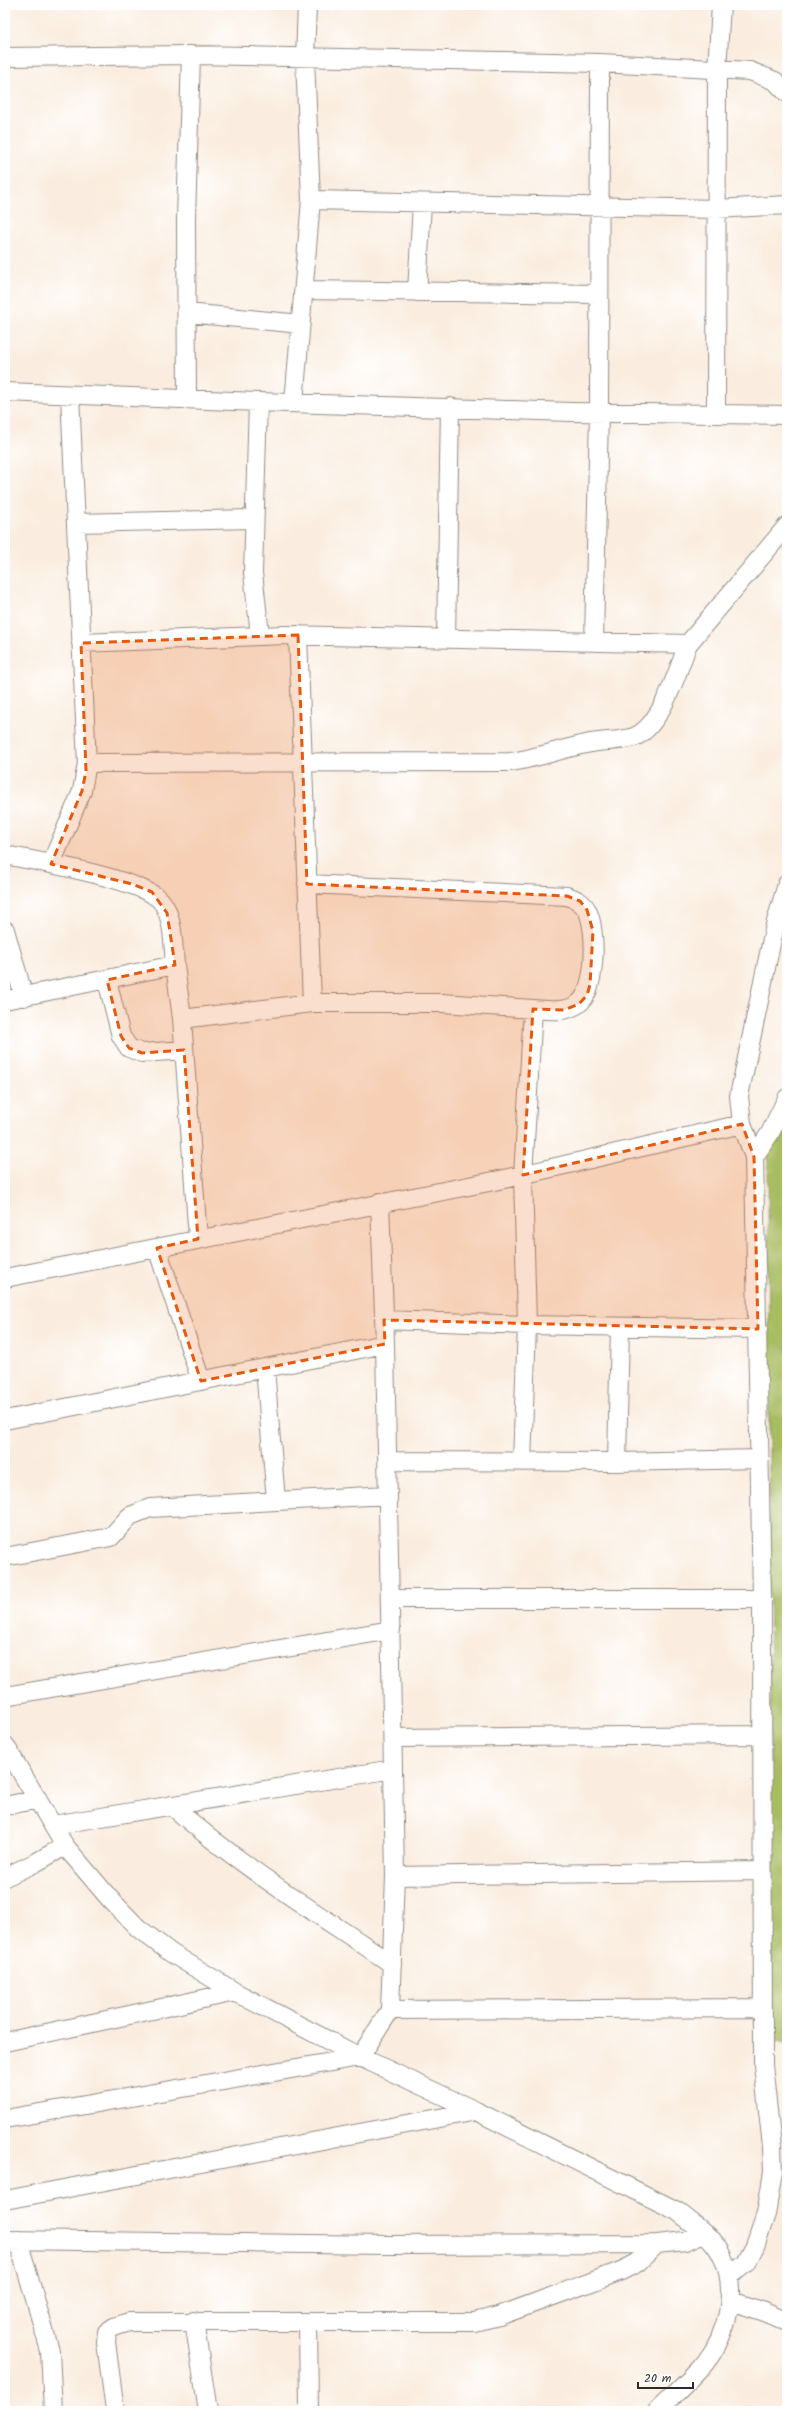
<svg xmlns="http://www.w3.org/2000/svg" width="792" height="2416" viewBox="0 0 792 2416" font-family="Kalam,sans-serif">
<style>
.green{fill:#a8bc60;stroke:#6a7446}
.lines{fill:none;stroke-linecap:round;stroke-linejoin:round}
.minor-casing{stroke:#928c85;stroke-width:20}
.minor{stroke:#fff;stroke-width:18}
.marked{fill:#e8590c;fill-opacity:0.2;stroke:#e8590c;stroke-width:3;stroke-dasharray:8 5;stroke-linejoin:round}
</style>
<rect width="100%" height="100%" fill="#fff"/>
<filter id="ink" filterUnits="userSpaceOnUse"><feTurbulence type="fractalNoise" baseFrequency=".025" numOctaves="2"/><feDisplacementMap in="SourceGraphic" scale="8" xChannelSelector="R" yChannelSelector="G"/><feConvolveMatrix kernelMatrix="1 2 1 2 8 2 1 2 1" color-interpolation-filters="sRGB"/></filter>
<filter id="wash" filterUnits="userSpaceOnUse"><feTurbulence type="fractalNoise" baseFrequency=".012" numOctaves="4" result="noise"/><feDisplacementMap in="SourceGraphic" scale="16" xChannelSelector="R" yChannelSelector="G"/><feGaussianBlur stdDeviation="0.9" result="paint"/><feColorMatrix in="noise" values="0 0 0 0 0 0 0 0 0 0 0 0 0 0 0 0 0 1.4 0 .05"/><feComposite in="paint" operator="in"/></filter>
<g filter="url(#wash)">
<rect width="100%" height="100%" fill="#faeddf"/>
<!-- green -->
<path class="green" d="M787 1098V2043L771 2040 768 1147Z"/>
</g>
<g filter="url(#ink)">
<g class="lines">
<!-- minor casing -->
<g class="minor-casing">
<path id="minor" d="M5 57 191 55 600 63 750 71 775 81 787 93
M311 200 717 209 787 205
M304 290 599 294
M417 292 422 203
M187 313 301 324
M5 392 258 402 571 412 787 415
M187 399 186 219 191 55
M258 402 253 573 260 635
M294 403 311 200 305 59 307 5
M716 414 717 70 721 5
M76 523 253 519
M446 639 450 407
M594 642 599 412 600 63
M81 643 285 635 688 644 787 526
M87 763 509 762C535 759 560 749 586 744 602 740 618 742 634 737 661 727 678 670 688 644
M5 855C36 861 143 879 161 901 174 916 173 946 175 965
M51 864 82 791 87 763 70 395
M307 884 567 896C576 899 582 902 587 910 597 928 597 991 578 1004 565 1013 548 1010 533 1009
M5 930 24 997
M107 980 121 1036 129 1048 142 1053 184 1050
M5 1000 175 965 182 1019 198 1239
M312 1003H442L533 1009 523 1175 527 1325 522 1462
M182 1019 312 1003 298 635
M754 1157 770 1133 787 1098
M157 1248 201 1381
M5 1278 504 1179 742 1124
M384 1320 527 1325 758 1329
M265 1368 276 1501
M5 1420 385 1344
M388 1461 617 1462 760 1459
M617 1462 620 1327
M5 1557 111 1537 130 1516 150 1508 388 1495
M390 1599H762
M5 1696 391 1630
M393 1738 761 1735
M5 1745 65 1846 109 1898 138 1928 171 1953 235 1992 360 2057 476 2111 677 2211C692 2223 712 2236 721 2254 739 2287 728 2334 705 2363 691 2380 673 2395 657 2411
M171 1805C238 1865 317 1913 392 1964
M5 1806 38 1799
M53 1825 393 1769
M395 1876 762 1871
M5 1877 35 1863 65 1846
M390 2010 762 2008
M5 2042 235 1992
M5 2119 360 2057 390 2010 395 1876 385 1344 380 1202
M5 2200 476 2111
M5 2240 389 2245 657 2244 685 2241 704 2233
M18 2240 50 2351 53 2411
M730 2276 746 2263 755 2246 766 2214 773 2172 772 2147 763 2065 762 1599 754 1157 742 1124 739 1096 775 925 787 884
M730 2301 762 2311 787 2322
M194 2321 208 2411
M308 2322 309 2411
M115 2411 106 2342 107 2332 114 2327 129 2322H474L499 2316 621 2271 637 2263 657 2244"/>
</g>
<!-- minor -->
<use href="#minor" class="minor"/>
</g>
</g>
<!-- marked area -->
<path class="marked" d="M298 635 307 884 567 896 580 901 587 910 593 931 590 985 587 995 579 1004 564 1010 533 1009 523 1175 742 1124 754 1157 758 1329 384 1320 385 1344 201 1381 157 1248 198 1239 184 1050 142 1053 129 1048 121 1036 107 980 175 965 167 913 152 892 132 884 51 864 82 791 86 771 81 643Z"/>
<!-- margin -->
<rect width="792" height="2416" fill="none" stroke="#fff" stroke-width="20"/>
<!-- scale -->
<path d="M638 2382v6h55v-6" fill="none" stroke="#2b2b2b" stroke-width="2"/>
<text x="644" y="2382" font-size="12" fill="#2b2b2b" stroke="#ffffff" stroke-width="3" paint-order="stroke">20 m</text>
</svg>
